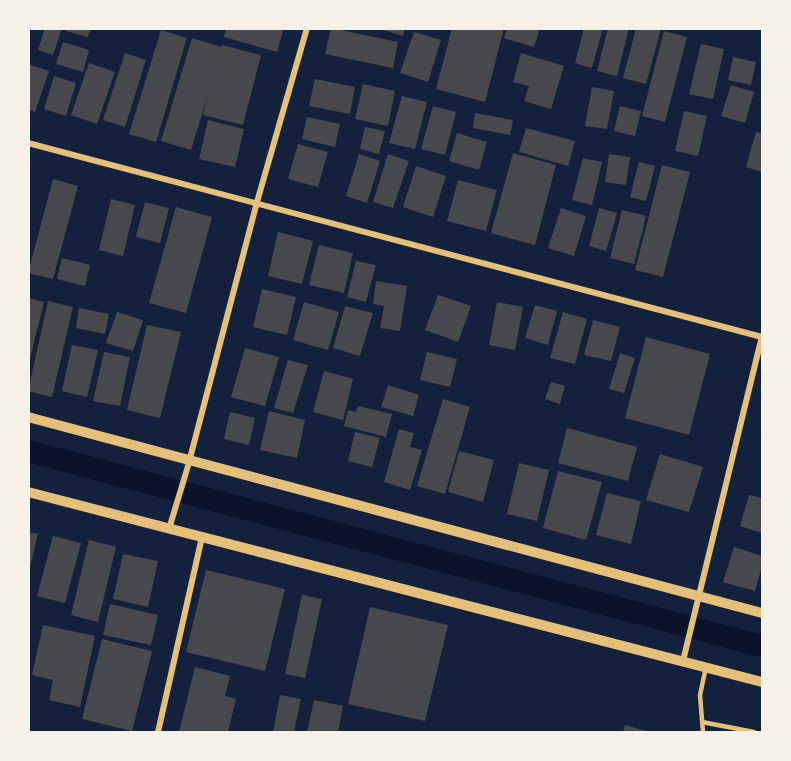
<svg xmlns="http://www.w3.org/2000/svg" width="791" height="761" viewBox="0 0 791 761" font-family="'Roboto Condensed',sans-serif">
<style>
.lines{fill:none;stroke-linecap:round;stroke-linejoin:round}
.canal{stroke:#0b132b;stroke-width:22}
.building{fill:#48494c}
.service{stroke:#e5c07b;stroke-width:4.5}
.minor{stroke:#e5c07b;stroke-width:6}
.tertiary{stroke:#e5c07b;stroke-width:10}
</style>
<rect width="100%" height="100%" fill="#14213d"/>
<g class="lines">
<!-- canal -->
<path class="canal" d="M28 451 762 646"/>
</g>
<!-- building -->
<path class="building" d="M45 28H62L53 55 38 50Z
M67 28H91L88 37 66 31Z
M226 28H284L277 52 224 37Z
M331 28 398 42 393 68 325 54Z
M377 28H405L403 36Z
M452 28H504L485 102 436 89Z
M507 28H540L534 47 504 38Z
M584 28H603L592 68 575 63Z
M608 28H629L617 76 597 71Z
M636 28 661 29 646 84 623 78Z
M161 30 187 38 156 142 129 134Z
M664 31 687 37 665 122 642 116Z
M414 32 441 40 428 82 400 73Z
M192 38 221 47 222 45 261 55 243 125 203 115 207 98 191 150 161 141Z
M63 42 89 50 83 72 56 64Z
M701 44 724 49 713 99 689 94Z
M125 53 146 60 125 127 103 120Z
M521 53 564 66 551 109 524 101 529 86 513 82Z
M733 57 756 62 751 85 728 80Z
M89 63 115 72 97 124 71 115Z
M28 64 49 71 35 112 28 109Z
M54 76 76 83 66 116 44 109Z
M315 79 355 87 350 114 309 106Z
M363 84 395 91 388 126 355 119Z
M731 85 754 92 745 123 721 116Z
M592 87 614 91 607 129 585 126Z
M402 96 427 102 415 149 389 143Z
M433 106 456 112 445 155 421 149Z
M620 106 641 111 635 136 614 131Z
M684 111 707 116 698 156 675 151Z
M475 113 513 120 510 135 473 128Z
M307 117 340 124 335 147 302 139Z
M208 120 244 129 235 167 199 159Z
M365 127 385 131 379 154 360 149Z
M526 128 575 141 568 166 519 152Z
M756 132 762 133V172L746 167Z
M457 133 487 142 479 170 449 161Z
M298 144 328 152 318 187 288 179Z
M513 153 556 165 535 245 491 233Z
M359 154 380 161 367 203 346 196Z
M388 154 409 161 393 208 373 202Z
M609 154 630 157 626 185 605 182Z
M583 158 602 162 592 205 572 200Z
M639 162 655 166 646 201 630 197Z
M662 165 690 172 663 277 635 270Z
M416 166 446 176 433 217 403 207Z
M53 179 78 186 53 279 28 273Z
M458 180 497 190 486 231 447 221Z
M111 199 135 205 123 256 99 250Z
M145 202 169 208 160 243 136 237Z
M176 207 212 217 186 313 149 303Z
M561 208 586 216 574 256 548 248Z
M599 208 617 213 606 251 589 246Z
M622 210 646 216 634 264 610 258Z
M278 232 313 241 302 284 268 276Z
M319 245 353 253 344 293 309 285Z
M62 258 90 265 85 286 57 279Z
M356 261 376 265 366 302 347 297Z
M376 281 407 286 400 331 380 328 384 306 373 304Z
M262 289 296 297 287 335 253 327Z
M438 295 471 306 458 342 425 330Z
M28 298 44 302 29 363H28Z
M48 301 73 307 52 397 28 391Z
M304 302 339 312 328 350 293 340Z
M497 302 523 307 515 350 489 345Z
M535 305 557 311 548 345 525 338Z
M345 306 373 313 360 356 333 348Z
M79 308 109 314 105 334 76 328Z
M117 312 143 320 133 351 106 343Z
M563 312 587 319 575 364 550 358Z
M593 320 620 327 611 361 584 355Z
M147 325 181 332 160 418 127 410Z
M646 337 710 354 689 435 625 418Z
M72 345 98 350 87 397 62 391Z
M245 348 279 357 265 406 231 397Z
M104 352 130 357 120 406 93 401Z
M427 352 457 359 450 387 420 380Z
M620 353 635 358 624 393 609 389Z
M288 360 308 365 293 413 274 408Z
M324 371 353 379 343 420 313 412Z
M551 382 565 386 560 404 545 399Z
M388 385 419 395 413 416 381 407Z
M443 399 470 407 445 494 417 486Z
M358 406 392 414 386 437 344 426 348 410 356 412Z
M269 411 305 420 297 458 260 450Z
M230 412 255 418 249 445 224 439Z
M567 428 637 447 628 481 558 463Z
M399 429 414 433 410 447 422 450 410 490 384 482Z
M355 432 380 438 372 467 348 461Z
M459 451 494 460 483 502 448 492Z
M660 454 703 467 689 512 646 500Z
M519 463 549 470 537 521 507 514Z
M558 471 602 482 586 540 543 528Z
M607 493 641 501 631 544 596 535Z
M749 495 762 498V533L740 526Z
M28 532 38 534 29 571H28Z
M53 536 81 543 65 603 37 596Z
M89 540 116 547 98 622 71 615Z
M734 547 762 556V566L755 591 723 582Z
M123 554 158 561 148 607 113 599Z
M206 570 285 589 265 671 186 652Z
M302 595 322 599 305 678 285 674Z
M110 604 158 615 151 645 103 635Z
M370 607 448 625 425 721 348 704Z
M43 625 95 636 80 707 49 700 53 680 32 675Z
M102 639 152 651 132 731 82 719Z
M195 667 230 676 225 696 236 699 228 732H179Z
M280 695 301 699 294 732H273Z
M314 700 343 706 338 732H307Z
M625 725 649 732H623Z"/>
<g class="lines">
<!-- service -->
<path class="service" d="M702 722 754 732
M703 732 700 695 706 667"/>
<!-- minor -->
<path class="minor" d="M28 143 762 337
M169 529 188 466 257 202 307 28
M683 661 762 336
M158 732 202 537"/>
<!-- tertiary -->
<path class="tertiary" d="M28 417 762 613
M28 492 762 682"/>
</g>
<!-- border -->
<rect width="791" height="761" fill="none" stroke="#f6f1e7" stroke-width="60"/>
</svg>
